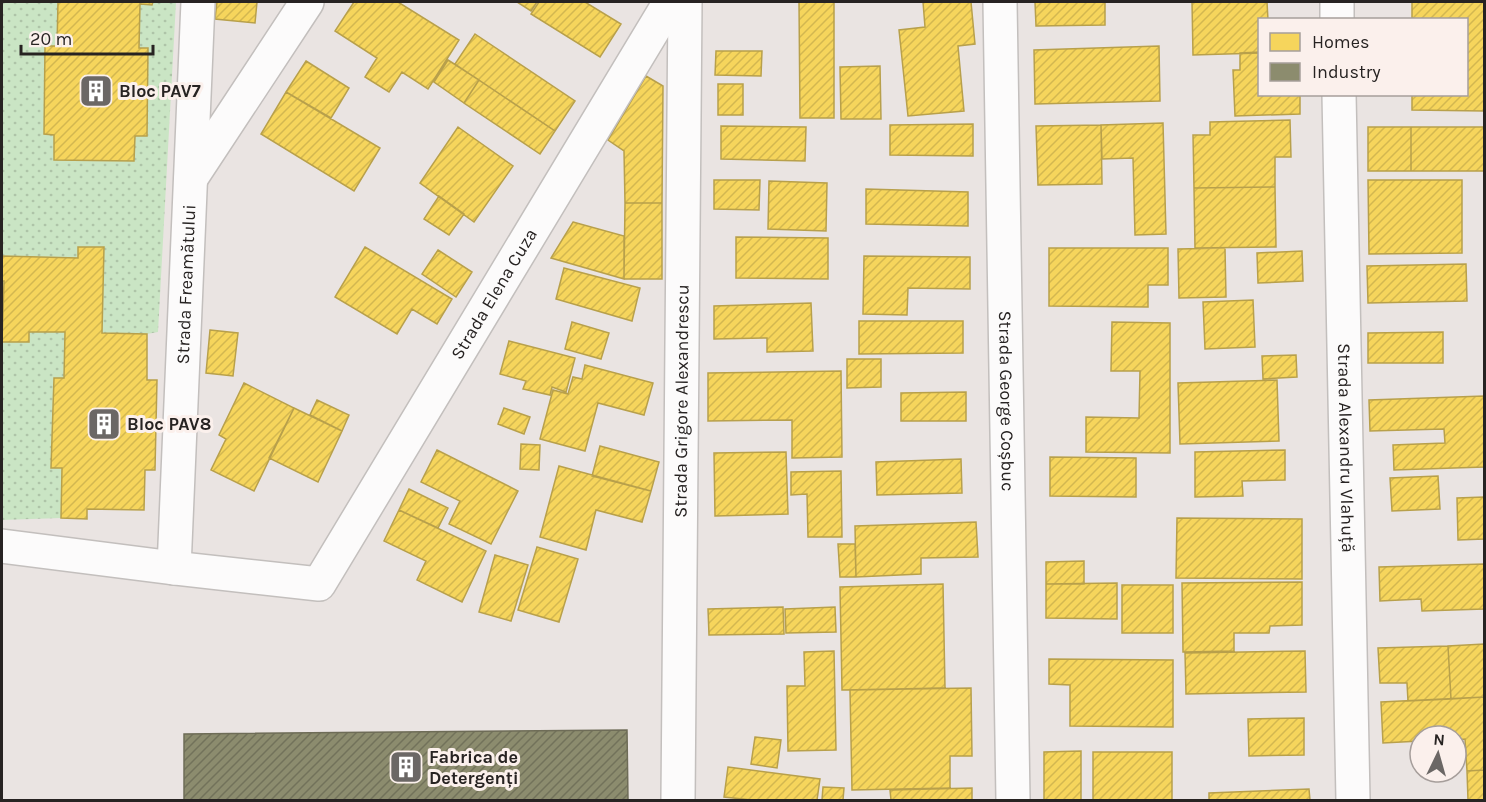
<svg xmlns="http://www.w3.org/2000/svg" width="1486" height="802" viewBox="0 0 1486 802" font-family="Karla,sans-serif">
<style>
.garden{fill:url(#garden-dots)}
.homes{fill:url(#homes-hatch);stroke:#b8a04b;stroke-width:1.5}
.industry{fill:url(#industry-hatch);stroke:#6e6c57;stroke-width:1.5}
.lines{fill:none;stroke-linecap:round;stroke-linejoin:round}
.minor-casing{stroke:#c3bfbd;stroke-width:36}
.minor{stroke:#fcfbfb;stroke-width:33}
.labels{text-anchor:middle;stroke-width:6;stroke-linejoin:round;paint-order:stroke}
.poi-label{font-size:18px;font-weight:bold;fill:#272322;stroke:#fbf0ec;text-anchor:start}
.street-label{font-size:18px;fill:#272322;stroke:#fbf0ec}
</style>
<defs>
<pattern id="garden-dots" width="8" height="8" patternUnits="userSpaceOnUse" patternTransform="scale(1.5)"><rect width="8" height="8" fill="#cae5c4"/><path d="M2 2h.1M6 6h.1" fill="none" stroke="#aec4a8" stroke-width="1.8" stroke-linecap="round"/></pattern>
<pattern id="homes-hatch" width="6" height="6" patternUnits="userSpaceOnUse" patternTransform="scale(1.5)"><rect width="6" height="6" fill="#f6d55c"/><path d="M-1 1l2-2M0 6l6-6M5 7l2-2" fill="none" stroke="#d3b750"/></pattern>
<pattern id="industry-hatch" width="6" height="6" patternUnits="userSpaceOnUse" patternTransform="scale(1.5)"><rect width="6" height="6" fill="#8c8c6e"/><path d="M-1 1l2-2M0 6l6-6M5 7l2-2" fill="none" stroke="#72725a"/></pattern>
</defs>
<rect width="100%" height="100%" fill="#eae4e2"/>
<!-- garden -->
<path class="garden" d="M2 2H58L54 159 134 161 135 136H147L148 48H139L140 4 152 5 153 2H176L158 332 147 334 102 333 103 247H79L78 258 2 256Z
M2 281H4L2 341 28 342 29 332H65L64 378H54L51 468H62L61 518 2 520Z"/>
<!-- homes -->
<path class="homes" d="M48 2H153L152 5 140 4 139 48H148L147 136H135L134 161 54 160V135L44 134 45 46H57L58 2Z
M217 2H257L255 23 215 19Z
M354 2H398L459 40 428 89 402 72 389 92 365 77 377 58 335 31Z
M517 2H537L531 11Z
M539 2H585L621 24 600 57 531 14Z
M799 2H834V118H800Z
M923 2H971L975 44 958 46 964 111 908 116 899 30 925 27Z
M1035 2H1105V25L1036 26Z
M1192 2H1267L1268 20H1260V53L1193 55Z
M1412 2H1484V111L1412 110V94H1466V20H1412Z
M475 34 575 101 555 131 455 64Z
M1159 46 1160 101 1035 104 1034 50Z
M716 51H762L761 76 715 75Z
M1260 52V94H1300V114L1235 116 1233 70H1240V53Z
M448 60 479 80 464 103 434 82Z
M306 61 349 88 331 118 286 92Z
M880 66 881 119H841L840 67Z
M646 76 663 86 662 203H625L624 151 608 140Z
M479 80 555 131 540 154 464 103Z
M718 84H743V115H718Z
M286 92 380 148 354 191 261 134Z
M1290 120 1291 157H1275V187L1194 188 1193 135H1210V122Z
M1163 123 1166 234 1135 235 1133 158 1102 159 1101 125Z
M973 124V156L890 155V125Z
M1101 125 1102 184 1038 185 1036 126Z
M721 126 806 127 805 161 721 159Z
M458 127 513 166 474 222 420 183Z
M1368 127H1411V171H1368Z
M1411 127H1484V171H1411Z
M714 180H760L759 210 714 209Z
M1368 180H1462V253L1369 254Z
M769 181 827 183 826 231 768 229Z
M1275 187 1276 247 1195 248 1194 188Z
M866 189 968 192V226L866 224Z
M439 196 464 214 449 235 424 219Z
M625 203H662V279H624Z
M573 222 624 236V279L551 258Z
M736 237 828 238V279L736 278Z
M78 247H104L102 333 147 334V380H157L155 470H145L144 510 87 509V519L61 518 62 468H51L54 378H64L65 332H29V342H2L4 281H2V256L78 258Z
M365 247 452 299 437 324 412 309 397 334 335 297Z
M1049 248H1168V285H1148V307L1049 306Z
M1225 248 1226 297 1179 298 1178 249Z
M438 250 472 272 456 297 422 274Z
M1302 251 1303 281 1258 283 1257 253Z
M864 256 970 257V289L908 288 907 315 863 314Z
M1466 264 1467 301 1368 303 1367 266Z
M564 268 640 288 632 321 556 299Z
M1253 300 1255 347 1205 349 1203 302Z
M811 303 813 351 767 352V338L714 339V306Z
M859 321H963V353L859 354Z
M572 322 609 333 601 359 565 349Z
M1112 322 1170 323V453L1086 452V417L1139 418 1140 371H1111Z
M210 330 238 333 233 376 206 373Z
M1443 332V363H1368V333Z
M509 341 575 358 566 392 552 387 550 395 523 389 526 381 500 374Z
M1296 355 1297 377 1263 379 1262 356Z
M847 359H881V387L847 388Z
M585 365 653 383 644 415 598 403 585 451 540 439 553 390 568 394 573 377 582 379Z
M841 371 842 457 792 458V420L708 421V373Z
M1277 380 1279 441 1180 444 1178 383Z
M244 383 294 408 254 491 211 470 226 439 219 435Z
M966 392V421H901V393Z
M1484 396V467L1394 470 1393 445 1445 443 1444 429 1370 431 1369 400Z
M317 400 349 415 342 431 310 415Z
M294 408 342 431 318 482 269 458Z
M504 408 530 417 524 434 498 424Z
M521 444 540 445 539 470 520 469Z
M600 446 659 462 651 491 592 476Z
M437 450 518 491 491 544 449 524 460 501 421 482Z
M1285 450V480L1242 481 1243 496 1195 497V452Z
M786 452 788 514 715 516 714 453Z
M1050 457 1136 458V497L1050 496Z
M961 459 962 493 877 495 876 462Z
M559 466 651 491 642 522 596 510 586 550 540 537Z
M841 471 842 537H808L807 494 791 495V472Z
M1438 476 1440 509 1392 511 1390 478Z
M409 489 448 508 438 528 399 510Z
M1484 497V539L1458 540 1457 498Z
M399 510 486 551 462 602 417 580 426 561 384 541Z
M1177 518 1302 519V579L1176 578Z
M976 522 978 557 921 558V574L856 577 855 526Z
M838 544H855L856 577H840Z
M537 547 578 559 559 622 518 610Z
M495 555 528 565 511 621 479 612Z
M1084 561V584H1046V562Z
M1484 564V609L1422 611 1421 599 1380 601 1379 567Z
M1302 582V625L1270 626 1269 633H1234V651L1183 652 1182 583Z
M1117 583V619L1046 618V584Z
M943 584 945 688 842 690 840 587Z
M1122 585H1173V633H1122Z
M783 607 784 634 709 635 708 609Z
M835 607 836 632 786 633 785 609Z
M1484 644V697L1451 699 1448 646Z
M1448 646 1451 699 1408 701 1407 683H1380L1378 648Z
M834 651 836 750 788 751 787 686H805L804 652Z
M1305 651 1306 692 1186 694 1185 653Z
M1049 659 1173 660V727L1070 726V685L1049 684Z
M971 688 972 756H950V788L852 790 850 690Z
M1484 697V770L1467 771 1465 739 1456 740V736H1420V741L1383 743 1381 702Z
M1304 718V755L1249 756 1248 719Z
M755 737 781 740 777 768 751 764Z
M1081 751V800H1044V752Z
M1093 752H1172V800H1093Z
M728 767 820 779 817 800H752L724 797Z
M1484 770V800H1468L1467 771Z
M823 787 844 788 843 800H822Z
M972 788V800H891L890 790Z
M1309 789 1310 800H1209V793Z"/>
<!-- industry -->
<path class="industry" d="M627 730 628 800H184V734Z"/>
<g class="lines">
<!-- minor casing -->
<g class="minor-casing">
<g id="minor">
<path id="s1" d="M1000 2 1013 800"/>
<path d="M1337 2V20"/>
<path id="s2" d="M1339 94 1353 800"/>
<path d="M191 178 307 2"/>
<path id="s3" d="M2 546 174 568 319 584 670 2"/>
<path id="s4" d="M174 568 198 2"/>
<path id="s5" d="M678 800 685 2"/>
</g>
</g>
<!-- minor -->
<use href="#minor" class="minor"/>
</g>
<!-- icons -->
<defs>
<g id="building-square" transform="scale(1.725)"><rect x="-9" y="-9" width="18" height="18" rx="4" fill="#6b6765" stroke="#fbf0ec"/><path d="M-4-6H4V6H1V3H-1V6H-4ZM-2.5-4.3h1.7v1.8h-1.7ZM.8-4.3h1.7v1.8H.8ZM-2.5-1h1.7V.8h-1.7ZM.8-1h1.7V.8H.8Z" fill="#fff"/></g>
</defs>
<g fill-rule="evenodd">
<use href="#building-square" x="96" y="91"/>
<use href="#building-square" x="104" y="424"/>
<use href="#building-square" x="406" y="767"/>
</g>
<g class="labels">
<!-- poi labels -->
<g class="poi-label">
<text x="119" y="97">Bloc PAV7</text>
<text x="127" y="430">Bloc PAV8</text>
<text x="429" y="763">Fabrica de<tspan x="429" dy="21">Detergenți</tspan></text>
</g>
<!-- street labels -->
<g class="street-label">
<text dy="6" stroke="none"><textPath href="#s4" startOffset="284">Strada Freamătului</textPath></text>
<text dy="6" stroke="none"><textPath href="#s3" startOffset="658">Strada Elena Cuza</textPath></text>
<text dy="6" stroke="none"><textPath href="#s5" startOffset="399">Strada Grigore Alexandrescu</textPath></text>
<text dy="6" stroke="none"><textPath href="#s1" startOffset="399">Strada George Coșbuc</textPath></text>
<text dy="6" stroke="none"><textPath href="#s2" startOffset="354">Strada Alexandru Vlahuță</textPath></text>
</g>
</g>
<!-- border -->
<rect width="1486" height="802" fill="none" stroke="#272322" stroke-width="6"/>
<!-- legend -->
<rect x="1258" y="18" width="210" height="78" fill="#fbf0ec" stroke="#a69e9b" stroke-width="1.5"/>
<rect x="1270" y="33" width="30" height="18" fill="#f6d55c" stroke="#a69e9b" stroke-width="1.5"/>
<text x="1312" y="48" font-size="18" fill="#272322">Homes</text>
<rect x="1270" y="63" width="30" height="18" fill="#8c8c6e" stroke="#a69e9b" stroke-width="1.5"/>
<text x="1312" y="78" font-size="18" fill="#272322">Industry</text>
<!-- north arrow -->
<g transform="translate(1438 754) rotate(5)"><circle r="28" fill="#fbf0ec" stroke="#a69e9b" stroke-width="1.5"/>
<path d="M0-4.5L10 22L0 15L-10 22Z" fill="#6b6765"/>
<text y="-9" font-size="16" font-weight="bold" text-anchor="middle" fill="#272322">N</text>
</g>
<!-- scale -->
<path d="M21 45v9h132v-9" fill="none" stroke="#272322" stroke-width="3"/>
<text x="30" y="45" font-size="18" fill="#272322" stroke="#fbf0ec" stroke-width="4.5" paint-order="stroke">20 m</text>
</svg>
